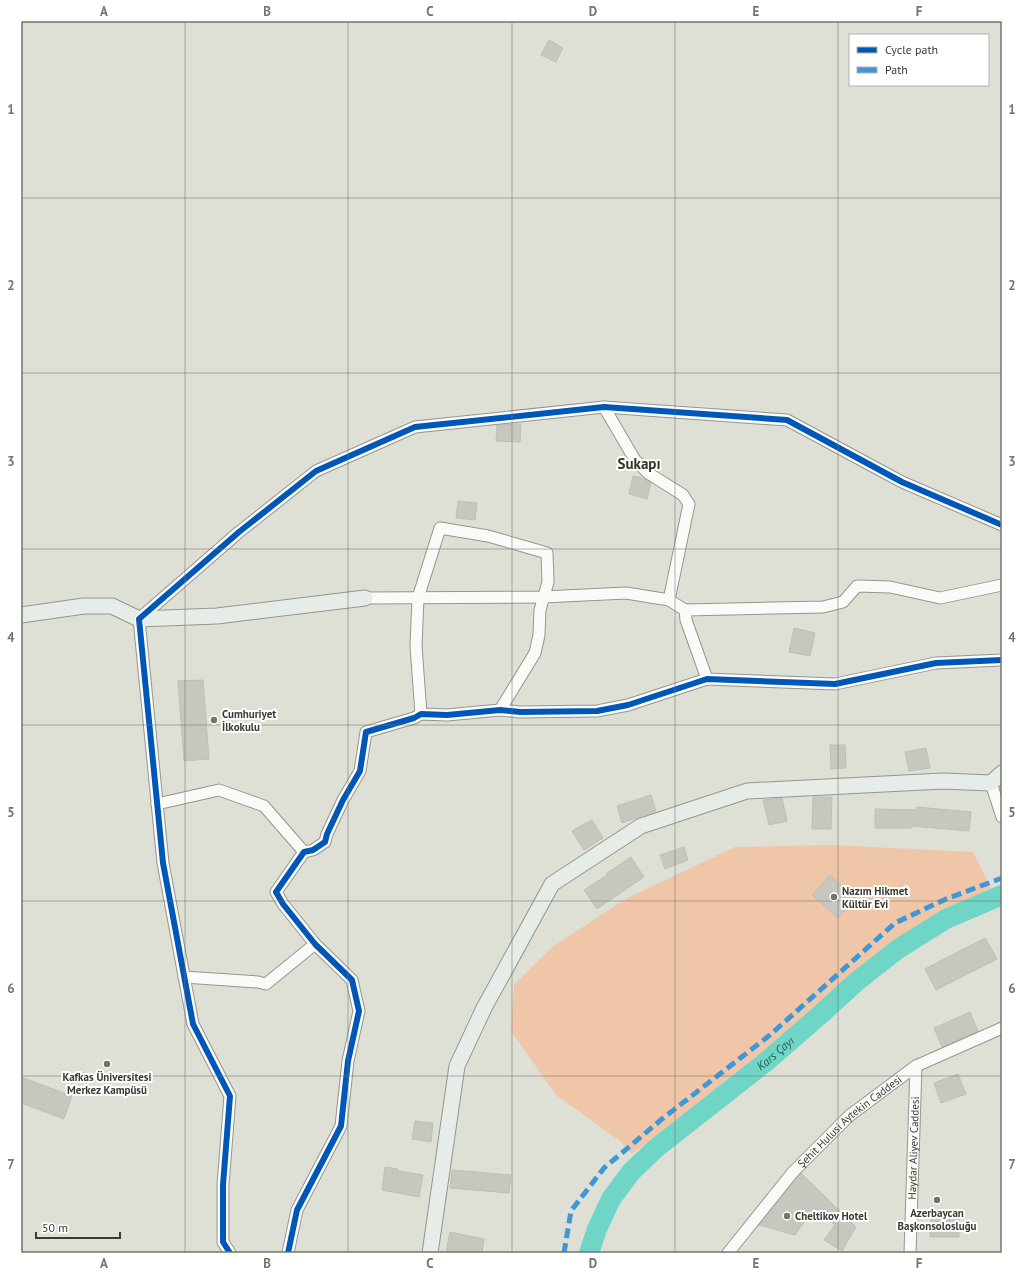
<svg xmlns="http://www.w3.org/2000/svg" width="1023" height="1274" viewBox="0 0 1023 1274" font-family="'PT Sans',sans-serif">
<style>
.green{fill:#f0c6a9}
.lines{fill:none;stroke-linecap:round;stroke-linejoin:round}
.river{stroke:#6fd5c7;stroke-width:20}
.building{fill:#c8c7bf;stroke:#bfbeb7}
.street-casing{stroke:#95968f;stroke-width:13}
.secondary-casing{stroke:#95968f;stroke-width:17}
.street{stroke:#fafaf9;stroke-width:11}
.secondary{stroke:#e6ede8;stroke-width:15}
.quiet{stroke:#3e98d8;stroke-width:5;stroke-dasharray:10 5;stroke-linecap:butt}
.cycleway-casing{stroke:#fff;stroke-width:8}
.cycleway{stroke:#0057b8;stroke-width:6}
.grid{fill:none;stroke:#73756c;stroke-width:1;stroke-opacity:0.55}
.poi-dot{fill:#73756c;stroke:#fff;stroke-width:1.5}
.labels{text-anchor:middle;stroke-width:4;stroke-linejoin:round;paint-order:stroke}
.poi-label{font-size:11px;font-weight:bold;fill:#3a3b33;stroke:#fff;text-anchor:start}
.street-label{font-size:11px;fill:#3a3b33;stroke:#fff}
.water-label{font-size:12px;font-style:italic;fill:#29615b;stroke:#fff}
.district-label{font-size:15px;font-weight:bold;fill:#323525;stroke:#fff}
.neatline{fill:none;stroke:#73756c;stroke-width:1.5}
.grid-label{font-size:13px;text-anchor:middle;font-weight:bold;fill:#73756c}
</style>
<rect width="100%" height="100%" fill="#dee0d6"/>
<!-- green -->
<path class="green" d="M833 845 973 852 992 890 937 913 881 949 772 1046 632 1154 620 1141 556 1095 511 1031 514 985 551 948 627 898 735 847Z"/>
<g class="lines">
<!-- river -->
<path class="river" id="s1" d="M589 1253 597 1229 611 1199 631 1172 655 1149 767 1061 821 1014 856 982 898 949 946 919 1002 895"/>
</g>
<!-- building -->
<path class="building" d="M549 40 563 48 556 62 541 55Z
M514 424H521L520 442 496 441 497 425Z
M633 476 645 479 651 483 647 499 629 494Z
M458 501 477 503 475 520 456 518Z
M794 628 815 633 810 656 789 652Z
M203 680 209 759 184 761 178 681Z
M830 745H845L846 768 831 769Z
M926 748 930 768 909 771 905 752Z
M651 795 656 811 622 823 617 806Z
M813 797H832L831 829H812Z
M782 798 787 821 769 825 763 800Z
M917 807 971 812 969 831 911 826V828H875V809L917 810Z
M592 820 603 838 584 850 572 831Z
M684 847 688 860 665 869 660 855Z
M631 857 644 877 597 909 584 890 607 875 606 874Z
M830 875 856 898 838 918 812 895Z
M985 938 997 959 936 990 925 969Z
M970 1012 978 1031 942 1047 934 1028Z
M958 1074 966 1094 941 1103 934 1083Z
M21 1077 72 1096 64 1119 21 1103Z
M415 1121 433 1123 431 1142 412 1139Z
M385 1167 398 1169V1171L423 1175 419 1197 382 1190Z
M452 1170 511 1175 509 1193 450 1188Z
M801 1173 856 1227 842 1251 824 1240 835 1225 814 1208 795 1235 759 1225Z
M931 1211H959V1237H930Z
M450 1232 484 1239 482 1253H446Z"/>
<g class="lines">
<!-- street casing -->
<g class="street-casing">
<g id="street">
<path d="M604 407 635 460 648 473 683 495 689 504 669 600"/>
<path d="M365 598 543 597 626 593 669 600 685 610 823 607 843 602 857 586 890 587 940 598 1002 585"/>
<path d="M685 610 686 620 707 679"/>
<path d="M421 714 416 646 418 598 440 528 488 536 547 553 548 582 540 610 539 635 535 653 500 710"/>
<path d="M991 783 1002 817"/>
<path d="M157 804 219 790 264 806 304 852"/>
<path d="M184 977 258 982 266 984 315 944"/>
<path d="M230 1253 223 1242V1185L230 1096 193 1024 163 863 139 619 239 532 316 471 415 427 604 407 787 420 902 482 1002 525"/>
<path d="M288 1253 297 1210 341 1126 348 1061 359 1011 352 980 315 944 283 904 276 892 304 852 313 850 325 842 327 834 343 800 360 771 366 732 414 718 421 714 447 715 500 710 520 712 597 711 628 705 707 679 835 684 936 663 1002 660"/>
<path id="s2" d="M728 1253 793 1172 849 1116 916 1066 1002 1028"/>
<path id="s3" d="M910 1253 916 1066"/>
</g>
</g>
<!-- secondary casing -->
<g class="secondary-casing">
<path id="secondary" d="M21 615 84 606H112L139 619 217 616 365 598
M430 1253 457 1066 484 1008 552 884 641 826 747 791 943 781 991 783 1002 773"/>
</g>
<!-- street -->
<use href="#street" class="street"/>
<!-- secondary -->
<use href="#secondary" class="secondary"/>
<!-- quiet -->
<path class="quiet" d="M564 1253 571 1211 604 1168 662 1119 770 1035 895 923 946 899 1002 878"/>
<!-- cycleway casing -->
<g class="cycleway-casing">
<path id="cycleway" d="M230 1253 223 1242V1185L230 1096 193 1024 163 863 139 619 239 532 316 471 415 427 604 407 787 420 902 482 1002 525
M288 1253 297 1210 341 1126 348 1061 359 1011 352 980 315 944 283 904 276 892 304 852 313 850 325 842 327 834 343 800 360 771 366 732 414 718 421 714 447 715 500 710 520 712 597 711 628 705 707 679 835 684 936 663 1002 660"/>
</g>
<!-- cycleway -->
<use href="#cycleway" class="cycleway"/>
</g>
<!-- grid -->
<path class="grid" d="M185 21V1253M348 21V1253M512 21V1253M675 21V1253M838 21V1253M21 198H1002M21 373H1002M21 549H1002M21 725H1002M21 901H1002M21 1076H1002"/>
<!-- markers -->
<g class="poi-dot">
<circle cx="214" cy="720" r="4"/>
<circle cx="834" cy="897" r="4"/>
<circle cx="107" cy="1064" r="4"/>
<circle cx="937" cy="1200" r="4"/>
<circle cx="787" cy="1216" r="4"/>
</g>
<g class="labels">
<!-- poi labels -->
<g class="poi-label">
<text x="222" y="718">Cumhuriyet<tspan x="222" dy="13">İlkokulu</tspan></text>
<text x="842" y="895">Nazım Hikmet<tspan x="842" dy="13">Kültür Evi</tspan></text>
<text x="107" y="1081" text-anchor="middle">Kafkas Üniversitesi<tspan x="107" dy="13">Merkez Kampüsü</tspan></text>
<text x="937" y="1217" text-anchor="middle">Azerbaycan<tspan x="937" dy="13">Başkonsolosluğu</tspan></text>
<text x="795" y="1220">Cheltikov Hotel</text>
</g>
<!-- street labels -->
<g class="street-label">
<text dy="4" stroke="none"><textPath href="#s2" startOffset="180">Şehit Hulusi Aytekin Caddesi</textPath></text>
<text dy="4" stroke="none"><textPath href="#s3" startOffset="105">Haydar Aliyev Caddesi</textPath></text>
</g>
<!-- water labels -->
<g class="water-label">
<text dy="4" stroke="none"><textPath href="#s1" startOffset="279">Kars Çayı</textPath></text>
</g>
<!-- district labels -->
<g class="district-label">
<text x="639" y="469">Sukapı</text>
</g>
</g>
<!-- border -->
<rect width="1023" height="1274" fill="none" stroke="#ffffff" stroke-width="44"/>
<!-- legend -->
<rect x="849" y="34" width="140" height="52" fill="#ffffff" stroke="#b0b1ad"/>
<rect x="857" y="47" width="20" height="6" fill="#0057b8" stroke="#b0b1ad"/>
<text x="885" y="54" font-size="12" fill="#3a3b33">Cycle path</text>
<rect x="857" y="67" width="20" height="6" fill="#3e98d8" stroke="#b0b1ad"/>
<text x="885" y="74" font-size="12" fill="#3a3b33">Path</text>
<!-- scale -->
<path d="M36 1232v6h84v-6" fill="none" stroke="#3a3b33" stroke-width="2"/>
<text x="42" y="1232" font-size="12" fill="#3a3b33" stroke="#ffffff" stroke-width="3" paint-order="stroke">50 m</text>
<rect x="22" y="22" width="979" height="1230" class="neatline"/>
<g class="grid-label">
<text x="104" y="16">A</text>
<text x="267" y="16">B</text>
<text x="430" y="16">C</text>
<text x="593" y="16">D</text>
<text x="756" y="16">E</text>
<text x="919" y="16">F</text>
<text x="11" y="114">1</text>
<text x="1012" y="114">1</text>
<text x="11" y="290">2</text>
<text x="1012" y="290">2</text>
<text x="11" y="466">3</text>
<text x="1012" y="466">3</text>
<text x="11" y="642">4</text>
<text x="1012" y="642">4</text>
<text x="11" y="817">5</text>
<text x="1012" y="817">5</text>
<text x="11" y="993">6</text>
<text x="1012" y="993">6</text>
<text x="11" y="1169">7</text>
<text x="1012" y="1169">7</text>
<text x="104" y="1268">A</text>
<text x="267" y="1268">B</text>
<text x="430" y="1268">C</text>
<text x="593" y="1268">D</text>
<text x="756" y="1268">E</text>
<text x="919" y="1268">F</text>
</g>
</svg>
